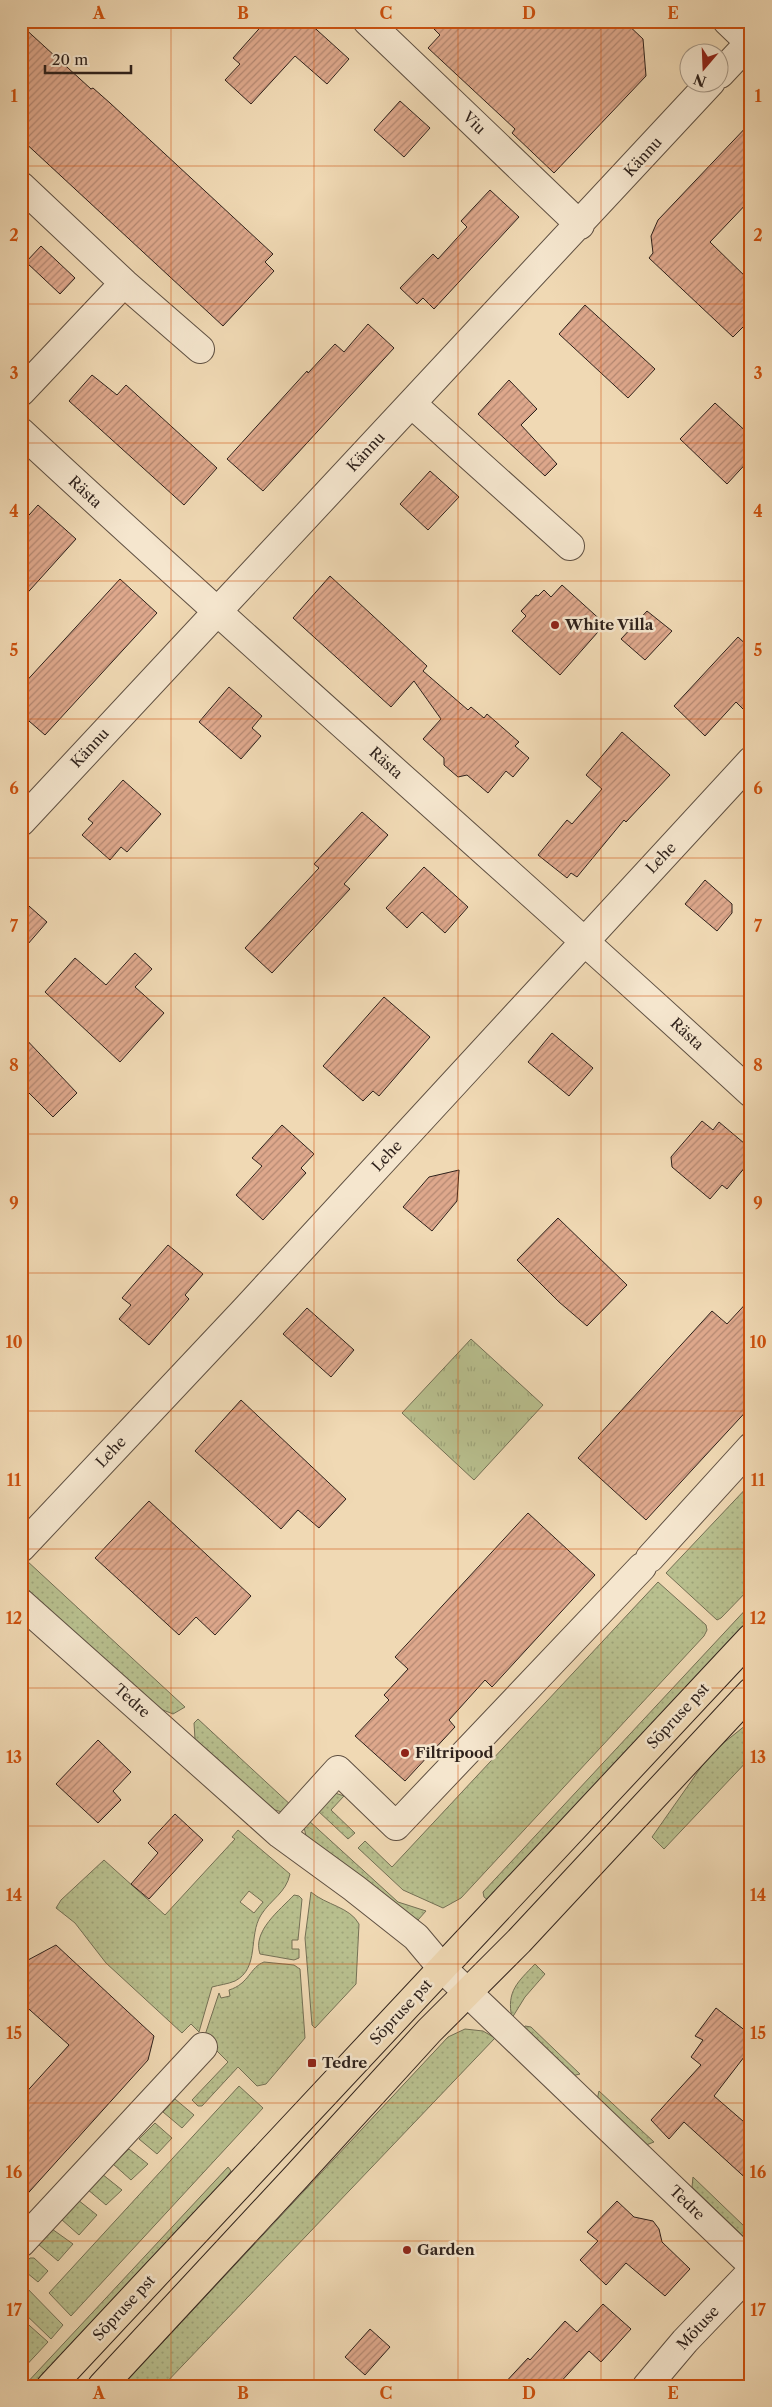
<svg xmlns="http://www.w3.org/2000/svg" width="772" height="2407" viewBox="0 0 772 2407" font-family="'Libre Caslon Text',serif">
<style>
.grass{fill:url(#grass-dots);stroke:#747055;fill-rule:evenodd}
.park{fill:url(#park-tufts);stroke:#747055}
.building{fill:url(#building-hatch);stroke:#2f221c}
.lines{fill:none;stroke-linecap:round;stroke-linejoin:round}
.minor-casing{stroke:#5f5042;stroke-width:30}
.major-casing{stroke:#2f221c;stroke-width:30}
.minor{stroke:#f5e6ce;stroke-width:28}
.major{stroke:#f0d9b4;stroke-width:28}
.grid{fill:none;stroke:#cc510e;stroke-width:1;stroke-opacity:0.55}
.poi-dot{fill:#8f2418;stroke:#f5e6ce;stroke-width:2}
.labels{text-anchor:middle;stroke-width:5;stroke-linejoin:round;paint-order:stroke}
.street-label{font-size:15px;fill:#2f221c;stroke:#f5e6ce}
.poi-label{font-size:15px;font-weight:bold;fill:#2f221c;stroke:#f5e6ce;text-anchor:start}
.neatline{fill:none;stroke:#cc510e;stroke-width:2}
.grid-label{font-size:16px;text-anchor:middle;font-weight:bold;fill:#cc510e}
</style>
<defs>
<pattern id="grass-dots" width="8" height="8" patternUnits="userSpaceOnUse" patternTransform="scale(1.25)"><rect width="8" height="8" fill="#b8bf8e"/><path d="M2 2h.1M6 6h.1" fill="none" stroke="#9ea47a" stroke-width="1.8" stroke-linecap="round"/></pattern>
<pattern id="park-tufts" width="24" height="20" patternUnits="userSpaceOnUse" patternTransform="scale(1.25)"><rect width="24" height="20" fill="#b8bf8e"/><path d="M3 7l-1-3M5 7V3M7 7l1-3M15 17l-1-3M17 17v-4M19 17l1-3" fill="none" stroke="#9ea47a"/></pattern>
<pattern id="building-hatch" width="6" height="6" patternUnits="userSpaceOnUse" patternTransform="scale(1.25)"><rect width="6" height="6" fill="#dea88c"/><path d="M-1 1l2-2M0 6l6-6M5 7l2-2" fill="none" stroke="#b48872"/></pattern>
</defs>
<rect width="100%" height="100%" fill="#f0d9b4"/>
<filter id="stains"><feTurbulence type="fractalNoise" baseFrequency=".004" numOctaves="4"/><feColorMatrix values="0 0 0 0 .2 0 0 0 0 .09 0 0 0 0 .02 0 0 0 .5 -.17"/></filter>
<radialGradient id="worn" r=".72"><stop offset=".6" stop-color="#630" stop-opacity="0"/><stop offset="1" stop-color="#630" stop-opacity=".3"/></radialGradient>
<!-- grass -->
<path class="grass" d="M751 1483V1587L721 1618 717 1620 666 1573Z
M26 1560 185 1707 173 1714 158 1708 34 1596C23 1584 18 1575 26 1560Z
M658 1582 706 1625 707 1630 704 1636 461 1898 443 1908 403 1890 358 1848 365 1841 392 1867Z
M751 1604V1620L489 1901 484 1897 483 1892Z
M198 1719 293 1807 282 1812 275 1810 195 1739 194 1723Z
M751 1721V1757L664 1849 652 1837 711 1753Z
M335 1793 344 1796 331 1810 355 1833 348 1839 317 1810Z
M308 1820 398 1902 426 1911 418 1920 414 1919 306 1836 304 1827Z
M238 1830 290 1874C286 1893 271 1899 261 1915 248 1936 260 1968 235 1981 228 1984 219 1985 212 1987L199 2032 191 2024 182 2033 106 1963 75 1923 56 1908 61 1900 104 1860 165 1915 235 1839 232 1837ZM249 1891 263 1902 254 1913 240 1902Z
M311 1892C326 1905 350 1907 359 1924L356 1984 315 2028 312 2025 305 1938Z
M294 1895 299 1896 302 1899 298 1940H292V1949H299V1958L294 1960 260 1954C252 1931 280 1910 294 1895Z
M264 1962 294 1965 300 1969 305 2038 266 2084 257 2086 238 2067 202 2106H198L192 2100 228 2062 204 2038 219 1993 221 1998 230 1996 229 1990C249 1984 250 1967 264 1962Z
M535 1964 545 1974 525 1997 512 2018C506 1991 518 1982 535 1964Z
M525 2026 531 2027 580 2074 572 2076 521 2030Z
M465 2029 483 2031 495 2038 163 2386H122L448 2037Z
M239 2086 263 2108 71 2316 49 2293Z
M599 2091 654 2142 646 2145 597 2100Z
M175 2099 194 2115 182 2128 163 2112Z
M155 2123 172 2138 157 2154 139 2139Z
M129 2149 148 2164 131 2180 113 2164Z
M228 2167 231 2171 210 2200 38 2386H24Z
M102 2174 122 2190 106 2205 87 2189Z
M693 2177 745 2227 746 2232 743 2236 692 2187Z
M78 2200 97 2215 79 2235 61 2219Z
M52 2229 73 2244 58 2261 38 2244Z
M30 2258H34L48 2271 38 2282 21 2268Z
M21 2282 63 2325 51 2339 21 2310Z
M21 2318 48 2342 21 2371Z"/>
<!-- park -->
<path class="park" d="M471 1339 543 1405 474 1480 402 1413Z"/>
<!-- building -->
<path class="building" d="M266 21H307L349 59 327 84 295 56 251 104 225 80 240 64 233 58Z
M426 21H624L643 39 646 76 554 173 512 133 515 129 428 48 440 35Z
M21 25 91 89 93 88 110 103 273 254 265 262 274 271 223 326 21 139Z
M400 101 430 128 404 157 374 130Z
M751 122V199L710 242 751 282V319L733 337 649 258 653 253 651 236 658 220Z
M490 190 519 217 434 309 423 298 417 304 400 288 433 254 438 259 467 227 461 221Z
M41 246 75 278 60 294 26 262Z
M585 305 655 369 628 398 559 334Z
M368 324 394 348 263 491 227 459 307 371 308 373 335 344 344 352Z
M92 375 117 395 126 385 217 468 184 505 69 401Z
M509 380 537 409 521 425 557 464 545 476 478 414Z
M715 403 751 436V458L727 484 680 439Z
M430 471 459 497 428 530 400 504Z
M38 505 76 539 21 600V524Z
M330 576 427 666 423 671 468 710 471 707 484 718 487 714 519 742 515 746 529 758 513 777 506 771 488 793 467 775 458 777 444 765V758L423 739 441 719 414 681 391 707 293 618Z
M120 579 157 613 45 735 21 714V687Z
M562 585 605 624 560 675 512 631 526 616 521 611 536 595 538 596 544 590 551 597Z
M647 611 672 631 645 660 621 639Z
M738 637 751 649V717L736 702 705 736 674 706Z
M229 687 262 716 252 728 261 736 241 759 199 722Z
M622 732 670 775 626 822 624 820 577 877 571 873 567 878 538 855 567 820 572 824 602 789 586 775Z
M123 780 161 814 127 852 121 847 110 860 82 835 93 823 88 819Z
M362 812 388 835 344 884 350 889 272 973 245 948 319 868 314 864Z
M424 867 468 907 445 933 422 912 407 928 386 908Z
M705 880 732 904V913L717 931 685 904Z
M21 899 47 922 21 952Z
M135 953 152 969 135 987 164 1013 120 1062 45 992 75 958 106 985Z
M384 997 430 1037 379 1096 373 1091 363 1101 323 1066Z
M552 1033 593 1068 569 1096 528 1062Z
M21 1034 77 1093 53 1117 21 1085Z
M702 1121 713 1130 719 1122 751 1149V1160L727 1189 722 1185 710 1199 672 1167 671 1157Z
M282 1125 314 1154 301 1168 306 1173 263 1220 236 1195 262 1166 252 1158Z
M459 1170 457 1201 432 1231 403 1207 429 1177Z
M558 1218 627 1285 587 1326 559 1302 517 1260Z
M168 1245 203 1274 185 1295 189 1299 149 1345 119 1319 131 1305 122 1298Z
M751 1298V1406L646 1520 578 1458 712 1311 727 1324Z
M307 1308 354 1350 331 1377 283 1334Z
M241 1400 346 1499 319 1528 298 1510 281 1529 195 1451Z
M149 1501 251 1596 215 1635 196 1617 179 1635 95 1558Z
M528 1513 595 1575 492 1687 485 1680 449 1720 455 1727 405 1781 355 1736 389 1700 384 1695 408 1669 395 1657Z
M98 1740 131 1772 113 1791 121 1800 98 1823 56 1784Z
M175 1814 203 1840 149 1899 131 1884 158 1853 148 1843Z
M56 1945 154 2036 148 2060 21 2201V2098L69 2045 21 2002V1967L28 1960Z
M716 2008 751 2035V2048L714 2096 751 2128V2183L684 2122 669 2139 651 2120 701 2065 691 2057 703 2040 695 2036Z
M617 2201 634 2217 653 2221 659 2229 662 2242 690 2269 665 2296 626 2263 606 2285 580 2260 598 2241 587 2232Z
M603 2304 631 2329 601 2362 589 2351 557 2386H502L528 2358 530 2360 565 2321 577 2332Z
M370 2329 390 2347 365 2375 345 2357Z"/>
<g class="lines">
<!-- minor casing -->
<g class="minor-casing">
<path id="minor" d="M367 21 580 225
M727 21 751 44
M720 74 751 41
M21 186 124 283 21 392
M124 283 200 349
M412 404 570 546
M21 432C262 656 510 871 751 1093
M21 822 711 82
M21 1548 245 1310 751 761
M650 1558 751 1447
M21 1603 280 1834 354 1888 416 1937 442 1968 751 2264
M280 1834 338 1770 396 1826 642 1567
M21 2243 203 2047
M647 2386 685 2341 751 2272"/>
</g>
<!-- major casing -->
<g class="major-casing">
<path id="major" d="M51 2386 751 1638
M102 2386 297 2176 429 2031 519 1941 751 1692"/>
</g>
<!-- minor -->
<use href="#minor" class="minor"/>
<!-- major -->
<use href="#major" class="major"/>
</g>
<!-- grid -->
<path class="grid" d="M171 21V2386M314 21V2386M458 21V2386M601 21V2386M21 166H751M21 304H751M21 443H751M21 581H751M21 719H751M21 858H751M21 996H751M21 1134H751M21 1273H751M21 1411H751M21 1549H751M21 1688H751M21 1826H751M21 1964H751M21 2103H751M21 2241H751"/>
<!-- markers -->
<g class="poi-dot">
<circle cx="555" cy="625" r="5"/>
<circle cx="405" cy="1753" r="5"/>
<rect x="307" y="2058" width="10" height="10" rx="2.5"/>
<circle cx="407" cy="2250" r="5"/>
</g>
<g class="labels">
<!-- street labels -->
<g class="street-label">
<text transform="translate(474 123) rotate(44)" y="5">Viu</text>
<text transform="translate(643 157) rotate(-48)" y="5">Kännu</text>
<text transform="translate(366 452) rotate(-47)" y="5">Kännu</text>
<text transform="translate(85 492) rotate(43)" y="5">Rästa</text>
<text transform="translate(90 748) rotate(-47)" y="5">Kännu</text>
<text transform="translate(386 763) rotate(42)" y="5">Rästa</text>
<text transform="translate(661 858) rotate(-47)" y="5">Lehe</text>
<text transform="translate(687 1034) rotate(43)" y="5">Rästa</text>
<text transform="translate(387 1156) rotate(-47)" y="5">Lehe</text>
<text transform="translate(111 1452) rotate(-47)" y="5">Lehe</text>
<text transform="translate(132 1701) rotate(42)" y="5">Tedre</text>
<text transform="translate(678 1716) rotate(-47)" y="5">Sõpruse pst</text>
<text transform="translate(401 2012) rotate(-47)" y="5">Sõpruse pst</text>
<text transform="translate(687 2203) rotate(44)" y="5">Tedre</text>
<text transform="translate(124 2308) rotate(-47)" y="5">Sõpruse pst</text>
<text transform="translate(698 2328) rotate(-47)" y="5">Mõtuse</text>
</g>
<!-- poi labels -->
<g class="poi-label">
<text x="565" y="630">White Villa</text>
<text x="415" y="1758">Filtripood</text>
<text x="322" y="2068">Tedre</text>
<text x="417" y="2255">Garden</text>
</g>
</g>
<!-- margin -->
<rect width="772" height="2407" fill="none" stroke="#f0d9b4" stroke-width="55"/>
<!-- north arrow -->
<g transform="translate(704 68) rotate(199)"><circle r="24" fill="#f5e6ce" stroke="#a69887"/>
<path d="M0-4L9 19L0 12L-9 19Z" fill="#8f2418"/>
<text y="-8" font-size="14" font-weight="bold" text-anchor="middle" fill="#2f221c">N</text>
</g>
<!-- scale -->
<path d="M45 65v8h86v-8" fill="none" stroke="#2f221c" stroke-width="2.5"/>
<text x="52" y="65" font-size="15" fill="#2f221c" stroke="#f5e6ce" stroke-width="4" paint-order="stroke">20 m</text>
<rect x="28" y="28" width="716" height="2352" class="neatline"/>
<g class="grid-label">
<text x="99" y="19">A</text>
<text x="243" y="19">B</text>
<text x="386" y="19">C</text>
<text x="529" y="19">D</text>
<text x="673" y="19">E</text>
<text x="14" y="102">1</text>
<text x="758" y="102">1</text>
<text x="14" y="241">2</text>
<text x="758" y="241">2</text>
<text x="14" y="379">3</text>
<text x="758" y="379">3</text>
<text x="14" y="517">4</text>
<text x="758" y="517">4</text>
<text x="14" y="656">5</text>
<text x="758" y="656">5</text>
<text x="14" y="794">6</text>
<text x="758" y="794">6</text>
<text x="14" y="932">7</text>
<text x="758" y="932">7</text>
<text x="14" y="1071">8</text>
<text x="758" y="1071">8</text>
<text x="14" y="1209">9</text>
<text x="758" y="1209">9</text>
<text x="14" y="1348">10</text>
<text x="758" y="1348">10</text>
<text x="14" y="1486">11</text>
<text x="758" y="1486">11</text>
<text x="14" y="1624">12</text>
<text x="758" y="1624">12</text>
<text x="14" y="1763">13</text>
<text x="758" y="1763">13</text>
<text x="14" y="1901">14</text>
<text x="758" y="1901">14</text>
<text x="14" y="2039">15</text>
<text x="758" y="2039">15</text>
<text x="14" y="2178">16</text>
<text x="758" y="2178">16</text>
<text x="14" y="2316">17</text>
<text x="758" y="2316">17</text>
<text x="99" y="2399">A</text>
<text x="243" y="2399">B</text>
<text x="386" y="2399">C</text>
<text x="529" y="2399">D</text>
<text x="673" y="2399">E</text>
</g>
<rect width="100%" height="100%" filter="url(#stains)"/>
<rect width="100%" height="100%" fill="url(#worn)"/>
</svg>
